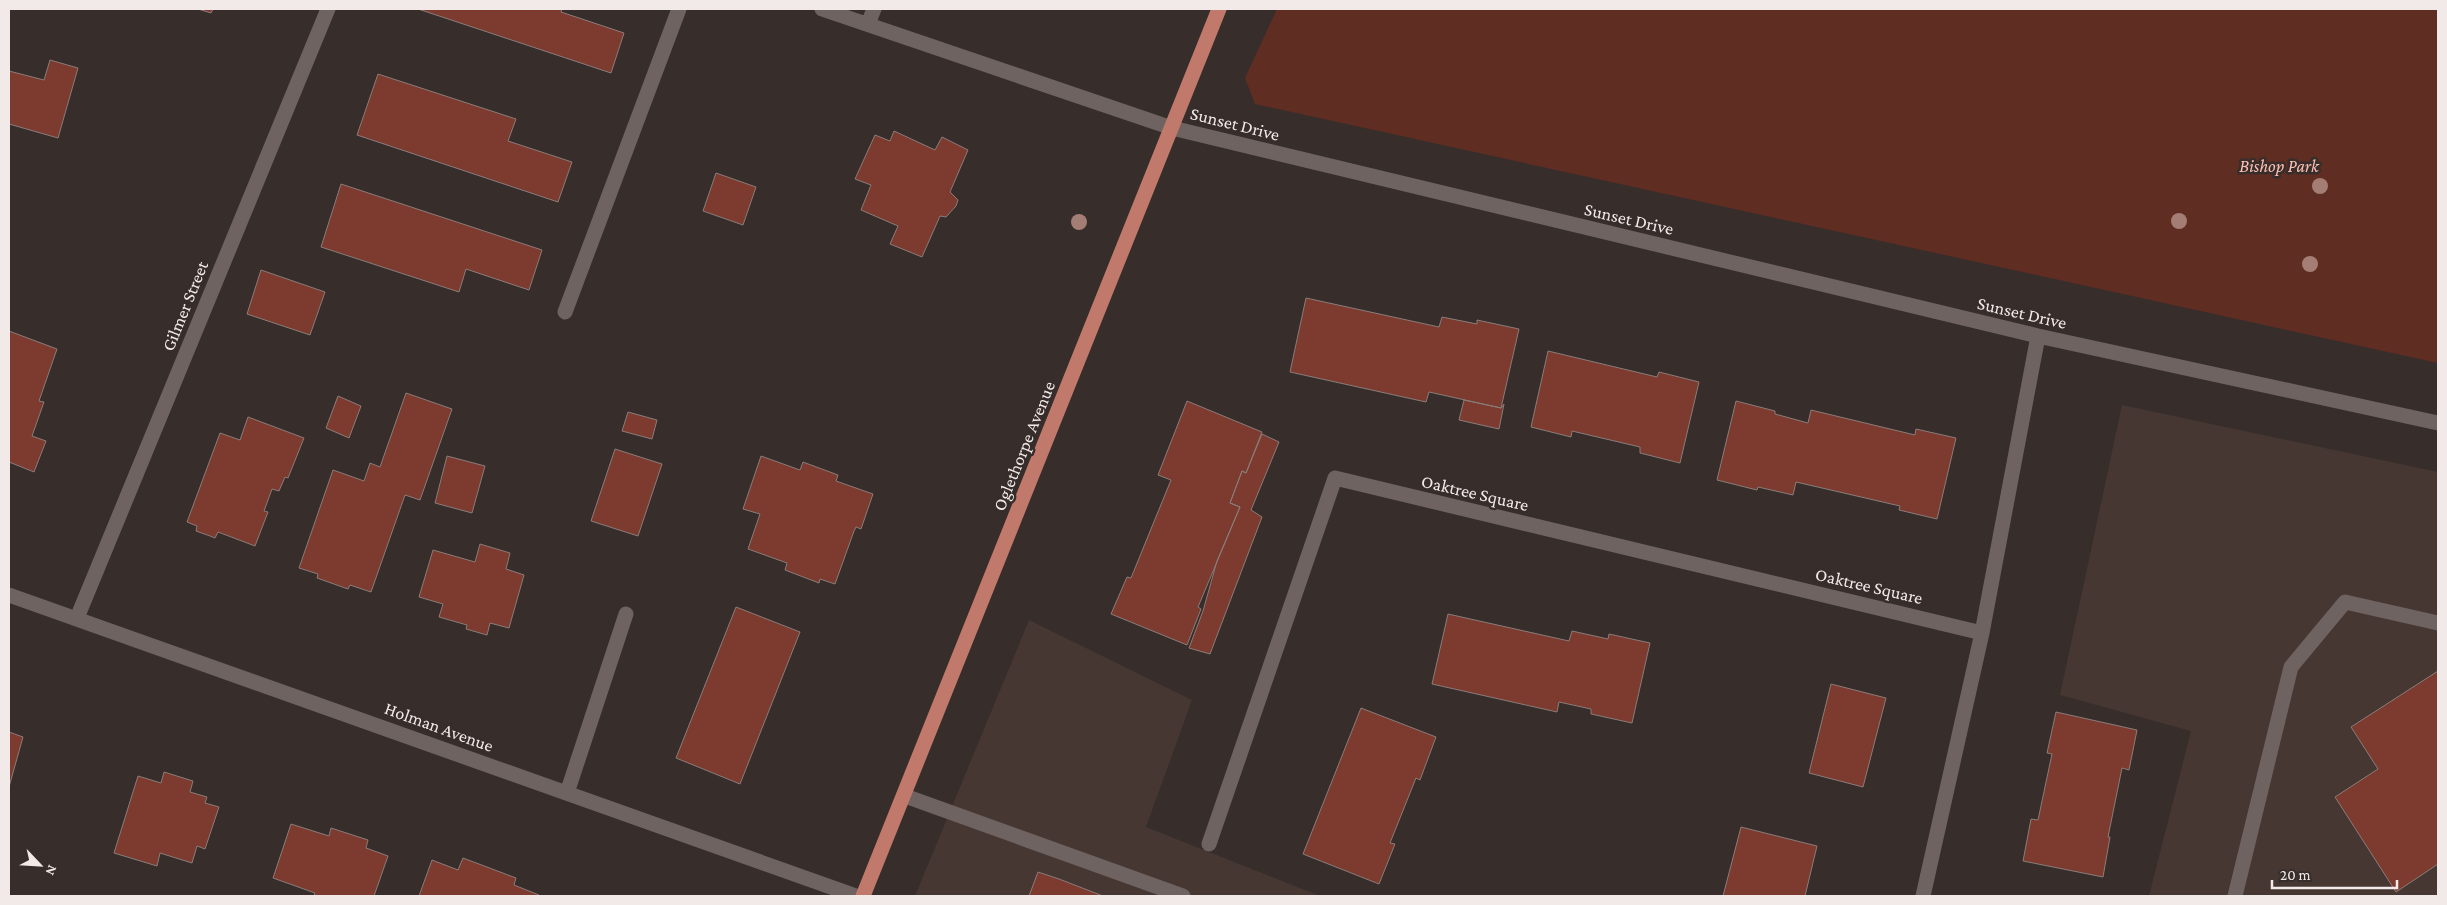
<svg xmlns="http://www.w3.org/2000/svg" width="2447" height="905" viewBox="0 0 2447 905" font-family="'Crimson Pro',serif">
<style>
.built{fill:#463733}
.green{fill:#602d23}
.building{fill:#7d3b2f;stroke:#897d7a}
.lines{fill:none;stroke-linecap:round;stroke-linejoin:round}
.minor{stroke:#6e6360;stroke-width:15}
.major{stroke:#c0796a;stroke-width:15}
.tree{fill:#a47d75}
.labels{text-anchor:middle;stroke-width:5;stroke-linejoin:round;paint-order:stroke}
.street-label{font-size:18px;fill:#f1eae9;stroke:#372d2b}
.park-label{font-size:18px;font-style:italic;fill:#fdbfb2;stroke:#372d2b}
</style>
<rect width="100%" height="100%" fill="#372d2b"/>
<!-- built -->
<path class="built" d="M2122 405 2438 472V896H2149L2191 731 2060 695Z
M1029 620 1192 700 1146 827 1320 896H915Z"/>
<!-- green -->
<path class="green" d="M1277 9H2438V363L1255 104 1245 78Z"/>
<!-- building -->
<path class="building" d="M198 9H213L211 13Z
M418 9H562L561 12 624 33 611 73Z
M50 60 78 68 58 138 9 124V71L44 80Z
M378 74 516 119 508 141 572 162 558 202 357 135Z
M894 131 935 150 942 137 968 150 950 192 958 200 956 206 946 217 940 216 922 257 890 244 898 226 861 210 871 185 855 179 875 135 890 141Z
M716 173 756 187 743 225 703 211Z
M341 184 542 250 529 290 466 269 459 292 321 247Z
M261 270 325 292 310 335 247 314Z
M1306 298 1439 327 1442 317 1477 324V320L1519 329 1501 408 1429 392 1426 402 1290 372Z
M9 331 57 349 39 401 44 402 32 436 46 441 34 472 9 462Z
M1548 351 1657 377 1659 372 1699 382 1680 463 1640 453V447L1572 431 1571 437 1531 427Z
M406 393 452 409 420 500 405 495 371 592 350 585 348 589 317 578 318 574 299 568 333 470 364 481 370 463 380 467Z
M338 396 361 406 349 438 326 428Z
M1464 400 1501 408 1504 404 1499 429 1459 420Z
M1187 401 1262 432 1246 473 1242 471 1230 503 1240 507 1198 607 1201 609 1187 645 1111 614 1127 577 1131 578 1171 480 1158 475Z
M1736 401 1775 411V414L1808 423 1811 410 1915 435 1916 429 1956 438 1937 519 1899 510 1900 506 1796 482 1793 495 1758 487 1757 490 1717 480Z
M628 412 657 420 652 439 622 431Z
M248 417 304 438 288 478 285 477 279 491 272 489 264 511 268 512 255 546 218 532 215 538 210 536 196 531 197 526 187 522 220 433 240 440Z
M1262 434 1279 442 1251 510 1262 517 1210 654 1189 648 1203 611 1217 561 1240 507 1230 503 1242 471 1246 473Z
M615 449 662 464 638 536 591 521Z
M447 456 485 466 472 513 435 503Z
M761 456 800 470 803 462 838 475 836 481 873 494 861 529 856 527 854 531 835 584 820 579 819 583 785 570 787 563 748 549 760 514 743 509Z
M480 544 510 553 506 569 524 575 509 628 490 623 487 635 466 629 467 625 439 617 443 604 419 597 433 550 475 562Z
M736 607 800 632 740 784 676 758Z
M1448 614 1569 641 1572 631 1608 639 1609 634 1650 643 1632 723 1591 714V709L1559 702 1557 712 1432 684Z
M2438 671V864L2396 892 2335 797 2378 769 2351 727Z
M1831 684 1886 698 1863 787 1809 773Z
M1361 708 1436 737 1420 780 1416 778 1390 843 1395 844 1379 884 1303 854Z
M2056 712 2137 730 2129 770 2122 768 2108 837H2110L2103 877 2023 861 2031 819 2038 820 2052 754 2047 753Z
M9 732 23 737 9 787Z
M164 772 193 781 190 792 207 797 205 803 219 807 205 849 197 846 192 863 160 853 157 866 114 853 138 776 161 783Z
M291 824 329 836 331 828 368 840 366 848 388 856 374 896H314L315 893 273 878Z
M1741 827 1817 846 1805 896H1723Z
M463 858 516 878 514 885 539 895V896H419L432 860 458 870Z
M1038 872 1059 879 1103 896H1029Z"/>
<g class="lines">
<!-- minor -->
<path class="minor" d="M822 9 1172 128 2038 336 2438 423
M868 24 874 9
M565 312 679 9
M9 595 856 896
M77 618 328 9
M567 793 626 614
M905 796 1183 896
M1209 844 1335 478 1982 633
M1923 896 1982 633 2038 336
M2235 896 2291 667 2345 602 2438 623"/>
<!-- major -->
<path class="major" d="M863 896 1219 9"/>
</g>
<!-- trees -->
<g class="tree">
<circle cx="2320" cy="186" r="8"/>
<circle cx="2179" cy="221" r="8"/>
<circle cx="1079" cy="222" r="8"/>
<circle cx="2310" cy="264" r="8"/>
</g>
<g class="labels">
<!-- street labels -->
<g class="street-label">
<text transform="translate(1235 124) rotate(14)" y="6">Sunset Drive</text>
<text transform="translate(1629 219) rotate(13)" y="6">Sunset Drive</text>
<text transform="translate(185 306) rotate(-68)" y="6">Gilmer Street</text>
<text transform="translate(2022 313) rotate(13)" y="6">Sunset Drive</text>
<text transform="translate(1024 446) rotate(-68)" y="6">Oglethorpe Avenue</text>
<text transform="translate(1475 493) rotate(13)" y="6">Oaktree Square</text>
<text transform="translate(1869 586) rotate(13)" y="6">Oaktree Square</text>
<text transform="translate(439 727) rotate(20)" y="6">Holman Avenue</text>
</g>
<!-- park labels -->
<g class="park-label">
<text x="2279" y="172">Bishop Park</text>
</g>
</g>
<!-- border -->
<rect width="2447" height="905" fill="none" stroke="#f1eae9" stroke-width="20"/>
<!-- north arrow -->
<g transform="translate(40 865) rotate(115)" stroke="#372d2b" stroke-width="4" paint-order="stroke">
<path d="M0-4L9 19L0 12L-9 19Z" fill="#f1eae9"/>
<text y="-8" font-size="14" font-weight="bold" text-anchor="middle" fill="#f1eae9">N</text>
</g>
<!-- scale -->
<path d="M2272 880v8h125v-8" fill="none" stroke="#f1eae9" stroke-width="2.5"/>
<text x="2280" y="880" font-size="15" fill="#f1eae9" stroke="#372d2b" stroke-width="4" paint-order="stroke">20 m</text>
</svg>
